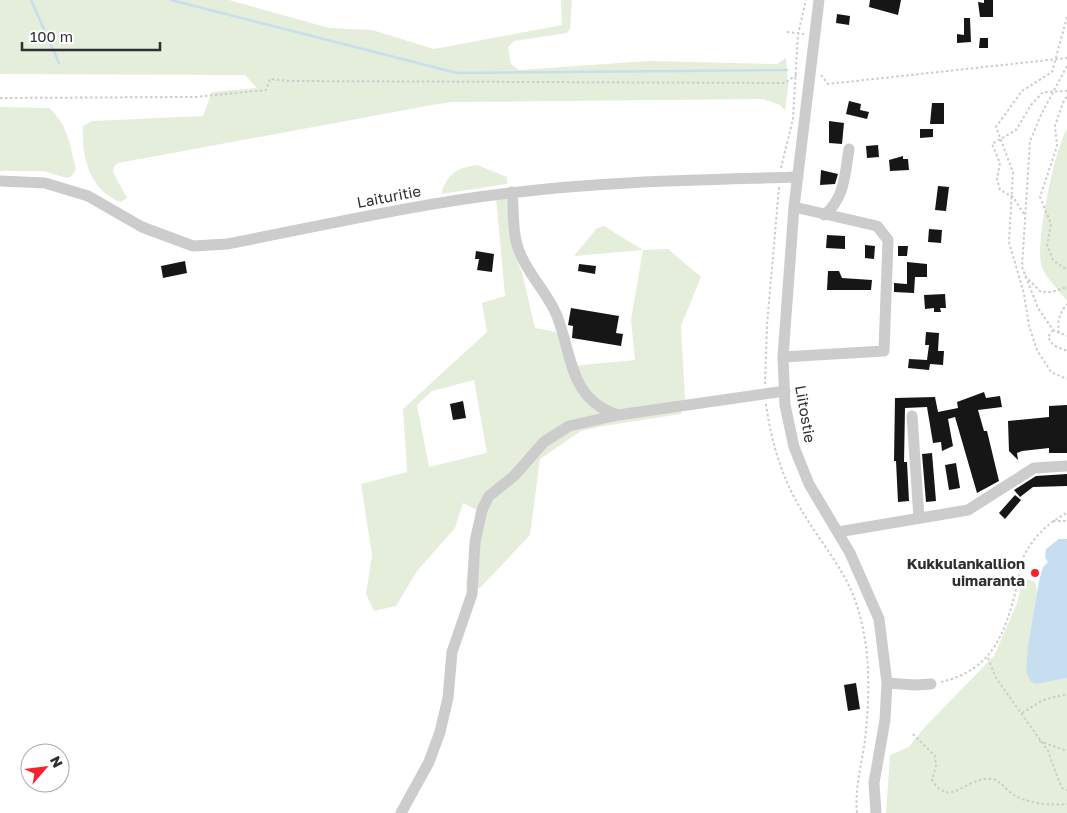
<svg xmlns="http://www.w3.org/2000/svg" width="1067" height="813" viewBox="0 0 1067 813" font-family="'Golos Text',sans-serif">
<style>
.green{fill:#e5eddb;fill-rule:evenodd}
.water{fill:#c6deef}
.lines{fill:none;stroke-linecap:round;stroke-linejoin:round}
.stream{stroke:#c6deef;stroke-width:2.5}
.building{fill:#161616}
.path{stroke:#ccc;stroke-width:2;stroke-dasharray:2.5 2.5;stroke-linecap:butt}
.minor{stroke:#ccc;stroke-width:11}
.poi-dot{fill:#f5222f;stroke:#fff;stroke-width:2}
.labels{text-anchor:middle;stroke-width:5;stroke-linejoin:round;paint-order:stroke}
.street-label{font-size:15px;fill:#2f2f2f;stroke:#fff}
.poi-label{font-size:15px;font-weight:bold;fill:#2f2f2f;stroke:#fff;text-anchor:end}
</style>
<rect width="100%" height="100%" fill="#fff"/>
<!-- green -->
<path class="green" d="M0 0H229L329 28 372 30 434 49 562 25 561 0H572L570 29 567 33 514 41 508 47 511 64 519 70 649 61 777 64 786 58 788 87 785 111 780 105 763 99 452 102 432 105 118 163 114 167 113 172 127 198 121 202C90 191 81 156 83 126L92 121 203 116 212 92 257 88 245 75 0 74Z
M0 107 49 108C68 125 70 145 76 169L72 176 67 178 43 171H0Z
M1067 129V301C1060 291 1046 279 1042 267 1034 248 1055 147 1067 129Z
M477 165 507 177V184L441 194C448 173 456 168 477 165Z
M496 197H506L513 250 522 273 535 328 556 332 572 366 635 360 631 320 643 250 574 256 597 228 604 226 643 250 668 249 701 277 681 326 685 399 681 414 603 426 581 431 540 459 530 535 480 588 466 586 472 532 479 511 463 503 455 528 417 571 396 606 374 611 366 594 372 555 361 484 407 472 403 409 487 332 482 303 505 296ZM474 380 487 453 429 467 417 405 432 391Z
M1027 579 1035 582C1042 599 1028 649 1026 671L1037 684 1067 678V813H886L890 755 909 747 923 729 994 656 1017 603 1021 586Z"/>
<!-- water -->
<path class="water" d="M1059 539H1067V678L1037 684 1031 682 1026 671 1028 647 1039 581 1043 567 1048 562 1045 557 1046 549Z"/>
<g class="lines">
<!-- stream -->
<path class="stream" d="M31 0 59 63
M171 0 457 73 787 70"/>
</g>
<!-- building -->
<path class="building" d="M870 0H901L898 15 869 7Z
M984 0H993V17H980L978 2 984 3Z
M837 14 850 16 849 25 836 23Z
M964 18H970L971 42 957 43V34L964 35Z
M980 38H988V48H979Z
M849 101 861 104 860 110 869 112 867 119 846 114Z
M932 103H944V124H930Z
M829 121 844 123 842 144 829 143Z
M920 129H933V137L920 138Z
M878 145 879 157 867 158 866 146Z
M903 156V159H908L909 170 890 171 889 160Z
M821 170 838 174 835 184 820 185Z
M938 186 949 187 946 211 935 210Z
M929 229 942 230 941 243 928 242Z
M827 235 845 236V249L826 248Z
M865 245 875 246 874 259 865 258Z
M898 246H908L907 256H898Z
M476 251 494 254 492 272 477 270 479 259H475Z
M185 261 187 273 163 278 161 266Z
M907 262 927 264V277H915L914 293 894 292V283L907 284Z
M579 264 596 266 595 274 578 271Z
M828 271H839L842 278 872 280 871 290H827Z
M945 294 946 308H940L941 312H934V308L925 309 924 295Z
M571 308 619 316 616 333 623 334 621 346 572 338 573 326 568 325Z
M926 332 939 333 938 351H944L943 365 930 364 929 370 908 368 909 359 927 360 929 345H925Z
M984 392 986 398 1000 396 1002 407 978 410 984 431H987L999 481 977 493 955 417 948 419 953 446 942 451 941 442 933 443 927 407 905 408 904 462H907L909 501 898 502 896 461H894L895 398 935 397 938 412 958 408 957 402Z
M463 401 466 418 453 420 450 404Z
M1067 405V453H1049V448L1022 451 1017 453 1018 460 1009 451 1008 421 1049 417V406Z
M932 453 936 501 926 502 922 454Z
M956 463 960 488 949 490 945 465Z
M1067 474V486L1033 487 1020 497 1014 490 1036 476Z
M1015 495 1021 500 1005 519 999 513Z
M856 683 860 709 848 711 844 685Z"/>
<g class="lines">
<!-- path -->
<path class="path" d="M1067 17 1052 72 1022 91 996 127 1013 172 1009 242 1024 294 1029 326 1037 350 1051 372 1067 379
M787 32 804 34
M1067 66 1041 115 1030 141 1022 267 1038 308 1053 330 1067 336
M821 75 828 84 1067 58
M1067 97 1064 100 1055 126 1057 146 1040 197 1051 224 1047 245 1053 260 1067 270
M0 98 196 97 266 90 270 79 289 81 785 83 799 73
M781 168 793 119 798 34 806 0
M1024 214 1013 197 1000 190 997 179 1000 163 992 144 1016 130 1031 105 1043 92 1067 91
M1025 276 1041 292H1052L1067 287
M1053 330 1048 337 1053 345 1067 351
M1059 333C1057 321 1059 314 1067 304
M765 384 767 325 779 187
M766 404C771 441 782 479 802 511 820 542 847 572 857 606 870 646 870 689 866 730 864 758 854 785 857 813
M1053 521H1067
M988 658 996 678 1048 751 1057 776 1062 788 1067 790
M941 682C993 670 1005 633 1017 586 1020 576 1020 565 1024 556 1034 536 1048 523 1067 513
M1022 713 1043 700 1067 694
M913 734 935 756 936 766 932 780C950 810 967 775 993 779 1000 781 1005 788 1011 793 1024 803 1051 806 1067 804
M1039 741 1067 751"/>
<!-- minor -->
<path class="minor" d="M819 0 794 207 783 357 785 405 794 447 809 484 850 553 879 619 887 683 885 720 874 783 876 813
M0 181 45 183 88 196 142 227 193 246 227 244C321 226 415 204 510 193 606 181 702 180 798 177
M512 192C514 211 512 236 520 253 529 276 548 293 557 316 573 357 569 399 618 415
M824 215C845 199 845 173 849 149
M783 357 884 351 888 240 877 226 794 207
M912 416 919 518
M838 532 968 510 1034 468 1067 466
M887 683 915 685 931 684
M401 813 429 762 440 732 448 698 452 652 472 594 475 542 482 510 489 496 514 476 544 442 569 426 618 415 785 391"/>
</g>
<!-- markers -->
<circle class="poi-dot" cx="1035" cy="573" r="5"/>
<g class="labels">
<!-- street labels -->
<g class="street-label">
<text transform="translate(389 197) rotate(-11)" y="5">Laituritie</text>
<text transform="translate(805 414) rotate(80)" y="5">Liitostie</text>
</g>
<!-- poi labels -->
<g class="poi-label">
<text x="1025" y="569">Kukkulankallion<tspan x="1025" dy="17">uimaranta</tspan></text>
</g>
</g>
<!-- north arrow -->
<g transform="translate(45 768) rotate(62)"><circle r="24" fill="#ffffff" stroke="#acacac"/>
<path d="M0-4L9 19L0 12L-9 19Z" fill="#f5222f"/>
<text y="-8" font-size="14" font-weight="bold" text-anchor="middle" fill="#2f2f2f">N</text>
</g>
<!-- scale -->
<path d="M22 42v8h138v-8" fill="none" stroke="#2f2f2f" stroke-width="2.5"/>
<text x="30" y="42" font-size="15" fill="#2f2f2f" stroke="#ffffff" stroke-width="4" paint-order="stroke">100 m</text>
</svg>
